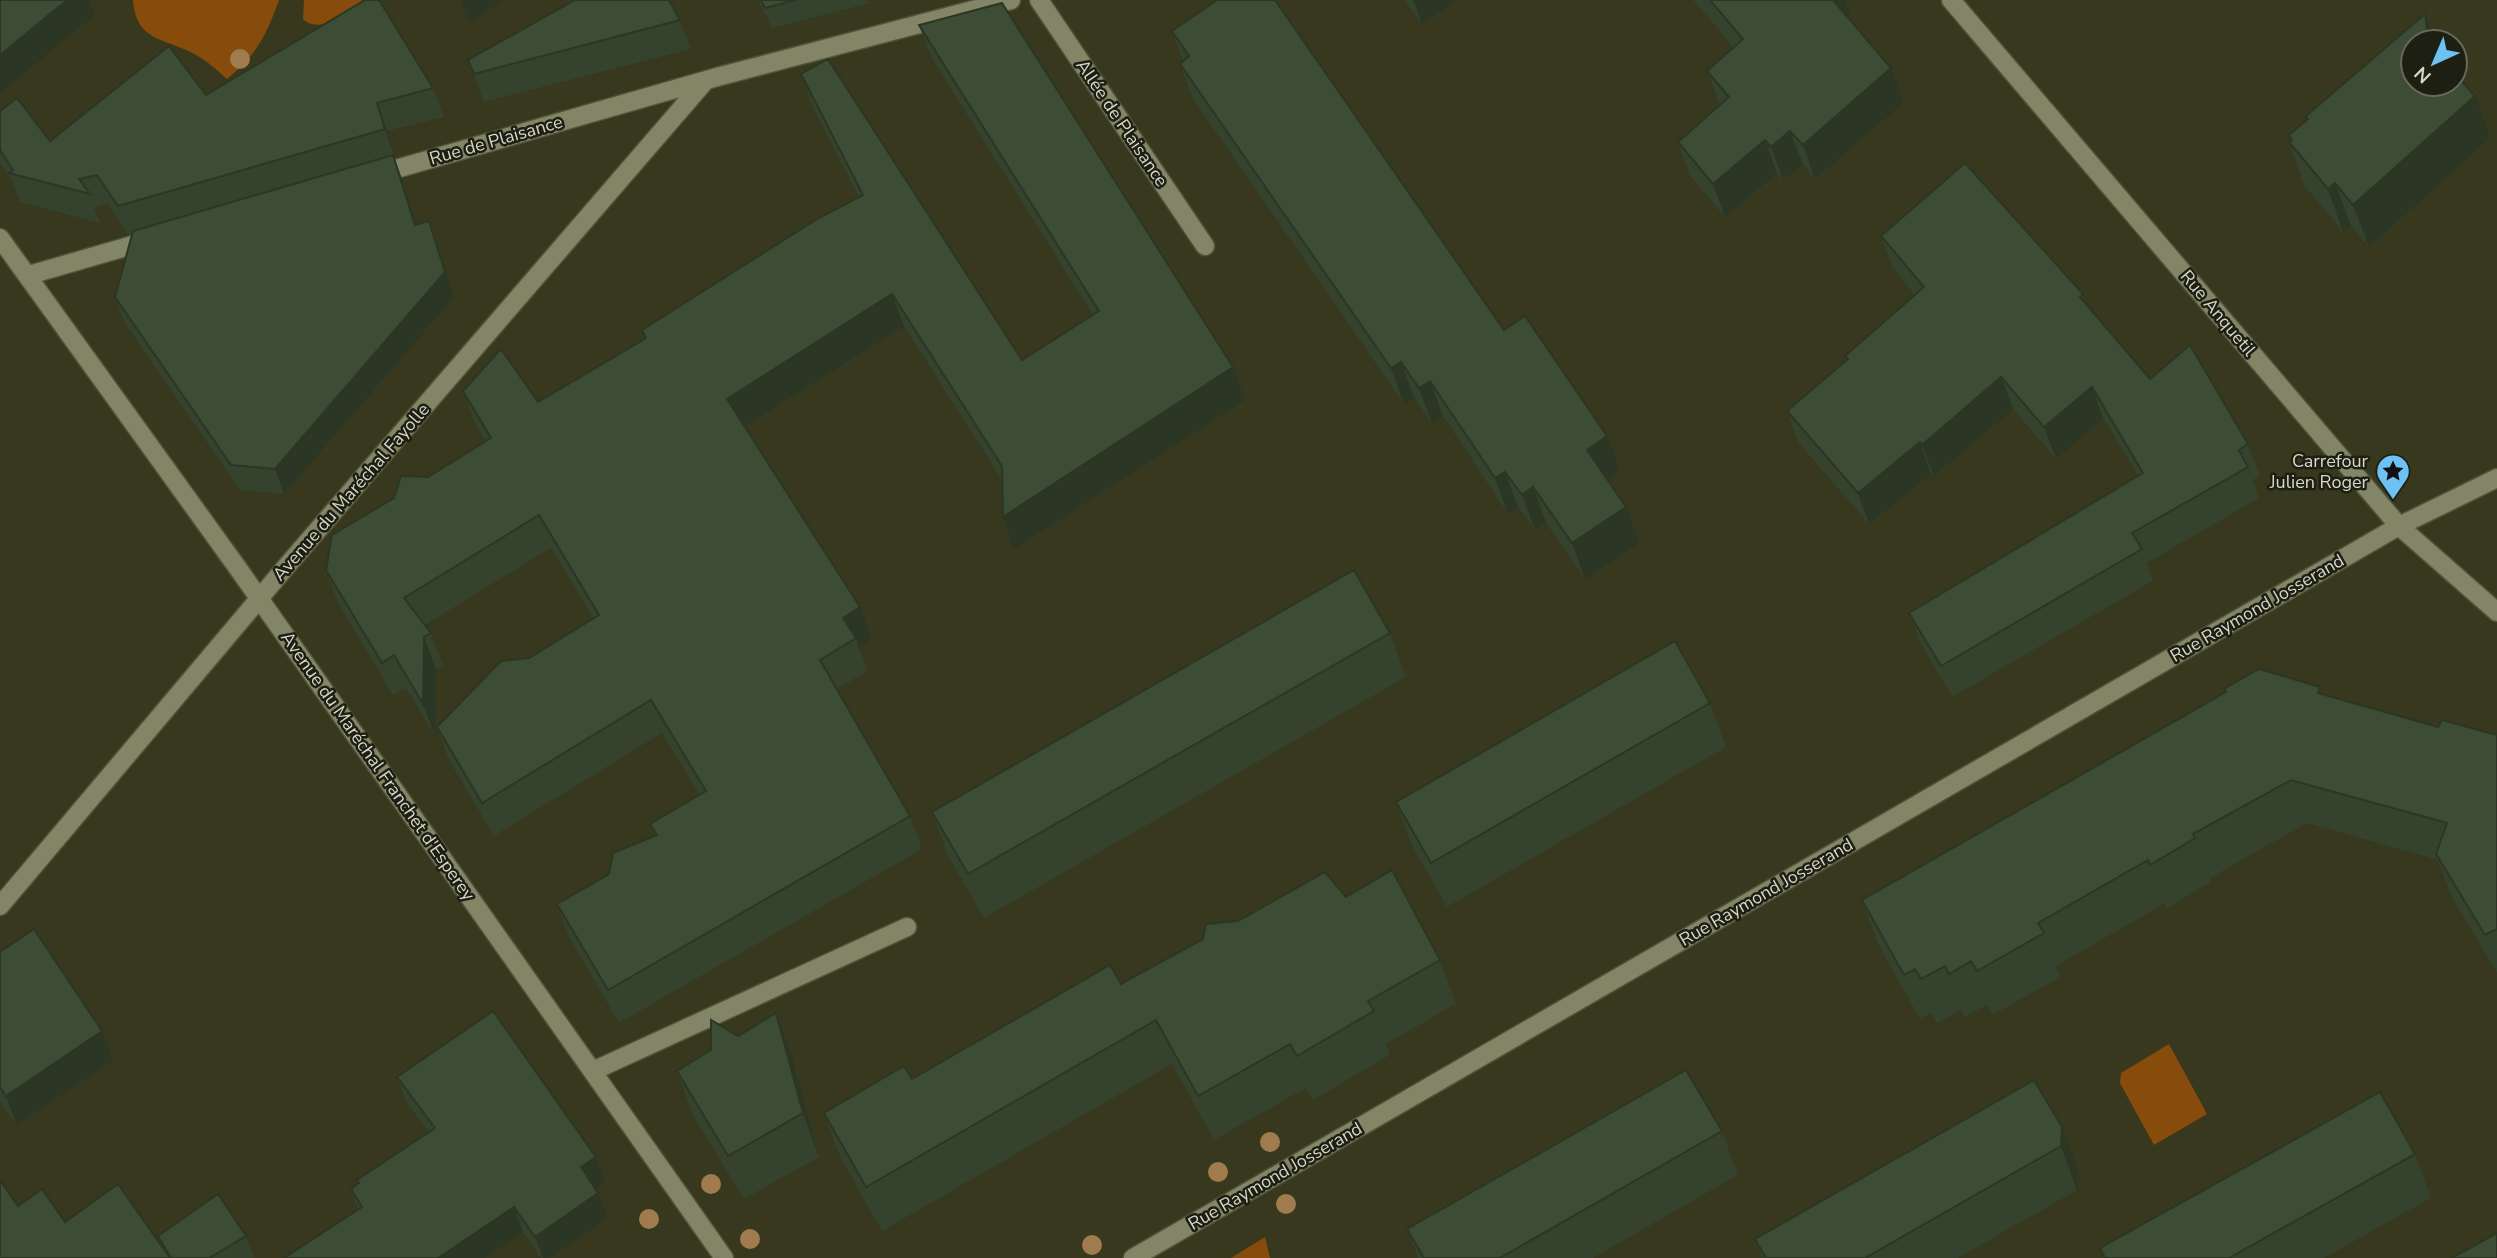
<svg xmlns="http://www.w3.org/2000/svg" width="2497" height="1258" viewBox="0 0 2497 1258" font-family="'Nunito Sans',sans-serif">
<style>
.green{fill:#874c0b}
.lines{fill:none;stroke-linecap:round;stroke-linejoin:round}
.street-casing{stroke:#52533b;stroke-width:21}
.street{stroke:#838567;stroke-width:18}
.tree{fill:#a07b4e}
.wall{fill:#34422e}
.shaded-wall{fill:#2b3625}
.building{fill:#3d4d35;stroke:#2b3625;stroke-width:2}
.labels{text-anchor:middle;stroke-width:5;stroke-linejoin:round;paint-order:stroke}
.street-label{font-size:18px;fill:#d5d7c7;stroke:#1e1f13}
.poi-label{font-size:18px;fill:#d5d7c7;stroke:#1e1f13;text-anchor:end}
</style>
<rect width="100%" height="100%" fill="#37381d"/>
<!-- green -->
<path class="green" d="M133 0H279C266 36 257 54 227 79 217 70 207 61 196 55 167 38 136 43 133 0Z
M304 0H363C346 11 322 36 303 19Z
M2169 1044 2207 1114 2154 1145 2120 1083 2121 1073Z
M1265 1237 1270 1258H1231Z"/>
<g class="lines">
<!-- street casing -->
<g class="street-casing">
<path id="street" d="M1039 0 1205 246
M1951 0 2399 526 2497 612
M375 175 717 77 1011 0
M0 238 237 567 724 1258
M29 275 150 240
M0 906 285 568 706 80
M595 1070 907 927
M1133 1258 2399 526 2497 478"/>
</g>
<!-- street -->
<use href="#street" class="street"/>
</g>
<!-- trees -->
<g class="tree">
<circle cx="240" cy="59" r="10"/>
<circle cx="1270" cy="1142" r="10"/>
<circle cx="1218" cy="1172" r="10"/>
<circle cx="711" cy="1184" r="10"/>
<circle cx="1286" cy="1204" r="10"/>
<circle cx="649" cy="1219" r="10"/>
<circle cx="750" cy="1239" r="10"/>
<circle cx="1092" cy="1245" r="10"/>
</g>
<!-- wall -->
<path class="wall" d="M758 0H868L870 3 772 28Z
M1404 0H1457L1422 24Z
M1693 0H1845L1850 14 1847 17 1891 68 1904 102 1815 179 1803 164 1783 180 1777 173 1725 217 1690 176 1678 142 1720 105 1707 71 1734 48Z
M680 20 691 49 484 102 468 60Z
M919 25 1233 367 1245 400 1014 549 1003 517 1002 480 904 326 745 427 860 607 872 639 859 648 868 671 837 689 910 816 922 849 619 1023 569 937 557 904 609 874 654 837 650 824 700 795 662 733 494 836 449 760 437 727 529 658 594 619 551 548 425 625 431 633 443 665 436 669 435 736 406 688 393 695 338 603 326 570 428 477 486 442 475 423 463 391 538 402 645 339 642 330 859 197 813 107 801 74 1022 360 1093 315 931 57Z
M1172 31 1504 330 1607 436 1620 471 1608 480 1626 507 1639 543 1585 579 1546 523 1535 530 1518 507 1508 514 1443 416 1432 424 1414 397 1404 404 1193 99 1180 64 1183 61Z
M2413 42 2490 138 2369 247 2351 226 2343 232 2304 185 2289 142 2291 141 2289 135 2307 120 2306 116Z
M433 88 444 117 387 131 395 158H394L416 225 429 221 454 297 284 494 240 490 124 322 115 297 133 233 128 235 107 203 94 207 100 223 20 202 12 181 0 163V111L50 141 206 95Z
M1881 236 2083 294 2086 304 2150 379 2248 444 2260 475 2253 480 2259 498 2147 563 2153 581 1952 697 1921 644 1909 613 2138 476 2103 418 2056 459 2013 409 1934 476 1931 474 1869 524 1798 442 1787 411 1846 361 1845 356 1915 295 1892 267Z
M1390 633 1406 677 984 918 948 856 932 812Z
M2224 689 2323 695 2438 727 2497 735V973L2452 898 2438 860 2307 823 2210 878 2211 882 2166 909 2164 904 2056 966 2060 977 1993 1015 1987 1005 1965 1017 1961 1010 1937 1023 1931 1013 1920 1019 1878 944 1862 900 2226 693Z
M1710 703 1726 747 1447 907 1412 846 1396 802Z
M1346 897 1440 960 1456 1004 1386 1044 1390 1055 1313 1100 1306 1088 1214 1140 1172 1064 882 1231 840 1157 824 1113 912 1079 1121 984 1238 921Z
M0 952 113 1060 17 1125 0 1102Z
M738 1036 792 1057 819 1157 744 1199 693 1115 677 1071Z
M397 1077 596 1157 605 1182 595 1189 607 1218 550 1258H541L523 1232 485 1258H284L358 1209 351 1189 429 1132 406 1102Z
M2034 1080 2078 1171 2077 1190 1958 1258H1762L1755 1239Z
M1722 1131 1738 1175 1593 1258H1418L1407 1229Z
M2415 1154 2431 1198 2324 1258H2103L2100 1248Z
M65 1222 162 1246 158 1236H246L254 1258H0Z"/>
<!-- shaded-wall -->
<path class="shaded-wall" d="M67 0H88L94 15 0 93V55Z
M461 0H504L469 23Z
M1413 0H1457L1422 24Z
M1829 0H1845L1850 14 1838 25Z
M2425 14 2435 42H2429Z
M1891 68 1904 102 1815 179 1803 145Z
M2475 96 2490 138 2369 247 2353 205Z
M377 103 387 131 395 158 385 129Z
M1790 131 1803 164 1783 180 1771 147Z
M1765 140 1777 173 1725 217 1713 184Z
M393 155 402 179 424 250 415 225Z
M2335 183 2351 226 2343 232 2328 189Z
M429 221 454 297 284 494 275 469Z
M892 294 904 326 738 431 727 399Z
M1401 362 1414 397 1404 404 1391 368Z
M1233 367 1245 400 1014 549 1003 517Z
M2001 377 2013 409 1934 476 1922 445Z
M1430 381 1443 416 1432 424 1419 388Z
M2092 387 2103 418 2056 459 2044 427Z
M1607 436 1620 471 1600 485 1587 450Z
M1920 442 1931 474 1869 524 1858 493Z
M1505 472 1518 507 1508 514 1495 478Z
M1533 487 1546 523 1535 530 1522 495Z
M1626 507 1639 543 1585 579 1572 543Z
M860 607 872 639 859 648 856 638 843 618Z
M424 637 436 669 435 736 423 704Z
M776 1013 792 1057 819 1157 803 1113Z
M102 1031 113 1060 17 1125 6 1096Z
M2062 1127 2078 1171 2077 1190 2061 1146Z
M596 1157 605 1182 591 1192 581 1167Z
M598 1193 607 1218 550 1258H543L535 1237Z
M514 1207 523 1232 485 1258H438Z"/>
<!-- building -->
<path class="building" d="M0 0H67L0 55Z
M365 0H379L433 88 377 103 385 129 118 206 97 175 79 179 90 194 9 173 13 170 0 150V111L17 98 50 141 169 46 206 95Z
M575 0H669L680 20 474 74 468 60Z
M761 0H796L765 8Z
M1217 0H1275L1504 330 1525 316 1607 436 1587 450 1626 507 1572 543 1533 487 1522 495 1505 472 1495 478 1430 381 1419 388 1401 362 1391 368 1180 64 1189 56 1172 31Z
M1710 0H1833L1891 68 1803 145 1790 131 1771 147 1765 140 1713 184 1678 142 1729 97 1707 71 1743 39Z
M1002 3 1233 367 1003 517 1002 466 892 294 727 399 860 607 843 618 856 638 820 660 910 816 608 990 557 904 609 874 613 853 657 835 650 824 706 791 651 700 482 803 437 727 501 661 529 658 599 615 539 515 404 598 431 633 424 637 423 704 394 655 382 663 326 570 332 535 394 498 401 476 428 477 491 438 463 391 501 349 538 402 646 338 642 330 817 219 863 195 801 74 828 59 1022 360 1099 311 919 25Z
M2425 14 2429 42H2413V84H2455V74L2475 96 2353 205 2335 183 2328 189 2289 142 2292 140 2289 135 2308 119 2306 116Z
M393 155 415 225 429 221 445 272 275 469 231 465 115 297 133 231Z
M1965 163 2083 294 2080 297 2150 379 2190 345 2248 444 2239 450 2248 467 2132 533 2142 549 1941 666 1909 613 2143 473 2092 387 2044 427 2001 377 1922 445 1920 442 1858 493 1787 411 1848 359 1845 356 1924 287 1881 236Z
M1354 570 1390 633 968 874 932 812Z
M1675 641 1710 703 1431 863 1396 802Z
M2259 669 2320 687 2318 693 2438 727 2442 720 2497 735V929L2485 935 2436 854 2447 823 2291 780 2193 834 2195 838 2150 865 2148 860 2038 923 2044 933 1977 971 1971 961 1949 974 1945 966 1921 979 1915 969 1904 975 1862 900 2226 692 2224 689Z
M1392 870 1440 960 1368 1001 1374 1011 1297 1056 1290 1044 1198 1096 1156 1020 866 1187 824 1113 904 1066 912 1079 1110 965 1121 984 1203 939 1206 924 1238 921 1325 872 1346 897Z
M34 929 102 1031 6 1096 0 1087V952Z
M493 1011 596 1157 581 1167 598 1193 535 1237 514 1207 438 1258H284L362 1207 351 1189 359 1183 357 1180 435 1128 397 1077Z
M776 1013 803 1113 728 1156 677 1071 711 1050V1020L738 1036Z
M1686 1070 1722 1131 1500 1258H1424L1407 1229Z
M2034 1080 2062 1127 2061 1146 1865 1258H1766L1755 1239Z
M2380 1092 2415 1154 2229 1258H2105L2100 1248Z
M0 1180 18 1206 42 1189 65 1222 118 1184 170 1258H0Z
M218 1194 246 1236 209 1258H171L158 1236Z
M2497 1233V1258H2452Z"/>
<!-- icons -->
<defs>
<g id="sight-pin" transform="scale(1.75)"><path d="M0 17L-7.5 6A9.5 9.5 0 1 1 7.5 6Z" fill="#6ec2f3" stroke="#1e1f13"/><path d="M0-6L1.8-2.2L6-1.7L2.9 1.2L3.7 5.4L0 3.3L-3.7 5.4L-2.9 1.2L-6-1.7L-1.8-2.2Z" fill="#111"/></g>
</defs>
<g fill-rule="evenodd">
<use href="#sight-pin" x="2393" y="471"/>
</g>
<g class="labels">
<!-- street labels -->
<g class="street-label">
<text transform="translate(1122 123) rotate(56)" y="6">Allée de Plaisance</text>
<text transform="translate(496 140) rotate(-16)" y="6">Rue de Plaisance</text>
<text transform="translate(2218 313) rotate(50)" y="6">Rue Anquetil</text>
<text transform="translate(351 492) rotate(-49)" y="6">Avenue du Maréchal Fayolle</text>
<text transform="translate(2257 608) rotate(-30)" y="6">Rue Raymond Josserand</text>
<text transform="translate(378 766) rotate(55)" y="6">Avenue du Maréchal Franchet d'Esperey</text>
<text transform="translate(1766 892) rotate(-30)" y="6">Rue Raymond Josserand</text>
<text transform="translate(1275 1176) rotate(-30)" y="6">Rue Raymond Josserand</text>
</g>
<!-- poi labels -->
<g class="poi-label">
<text x="2368" y="467">Carrefour<tspan x="2368" dy="21">Julien Roger</tspan></text>
</g>
</g>
<!-- north arrow -->
<g transform="translate(2434 63) rotate(224)"><circle r="33" fill="#1e1f13" stroke="#67695b" stroke-width="2"/>
<path d="M0-5L12 26L0 18L-12 26Z" fill="#6ec2f3"/>
<text y="-10" font-size="19" font-weight="bold" text-anchor="middle" fill="#d5d7c7">N</text>
</g>
</svg>
